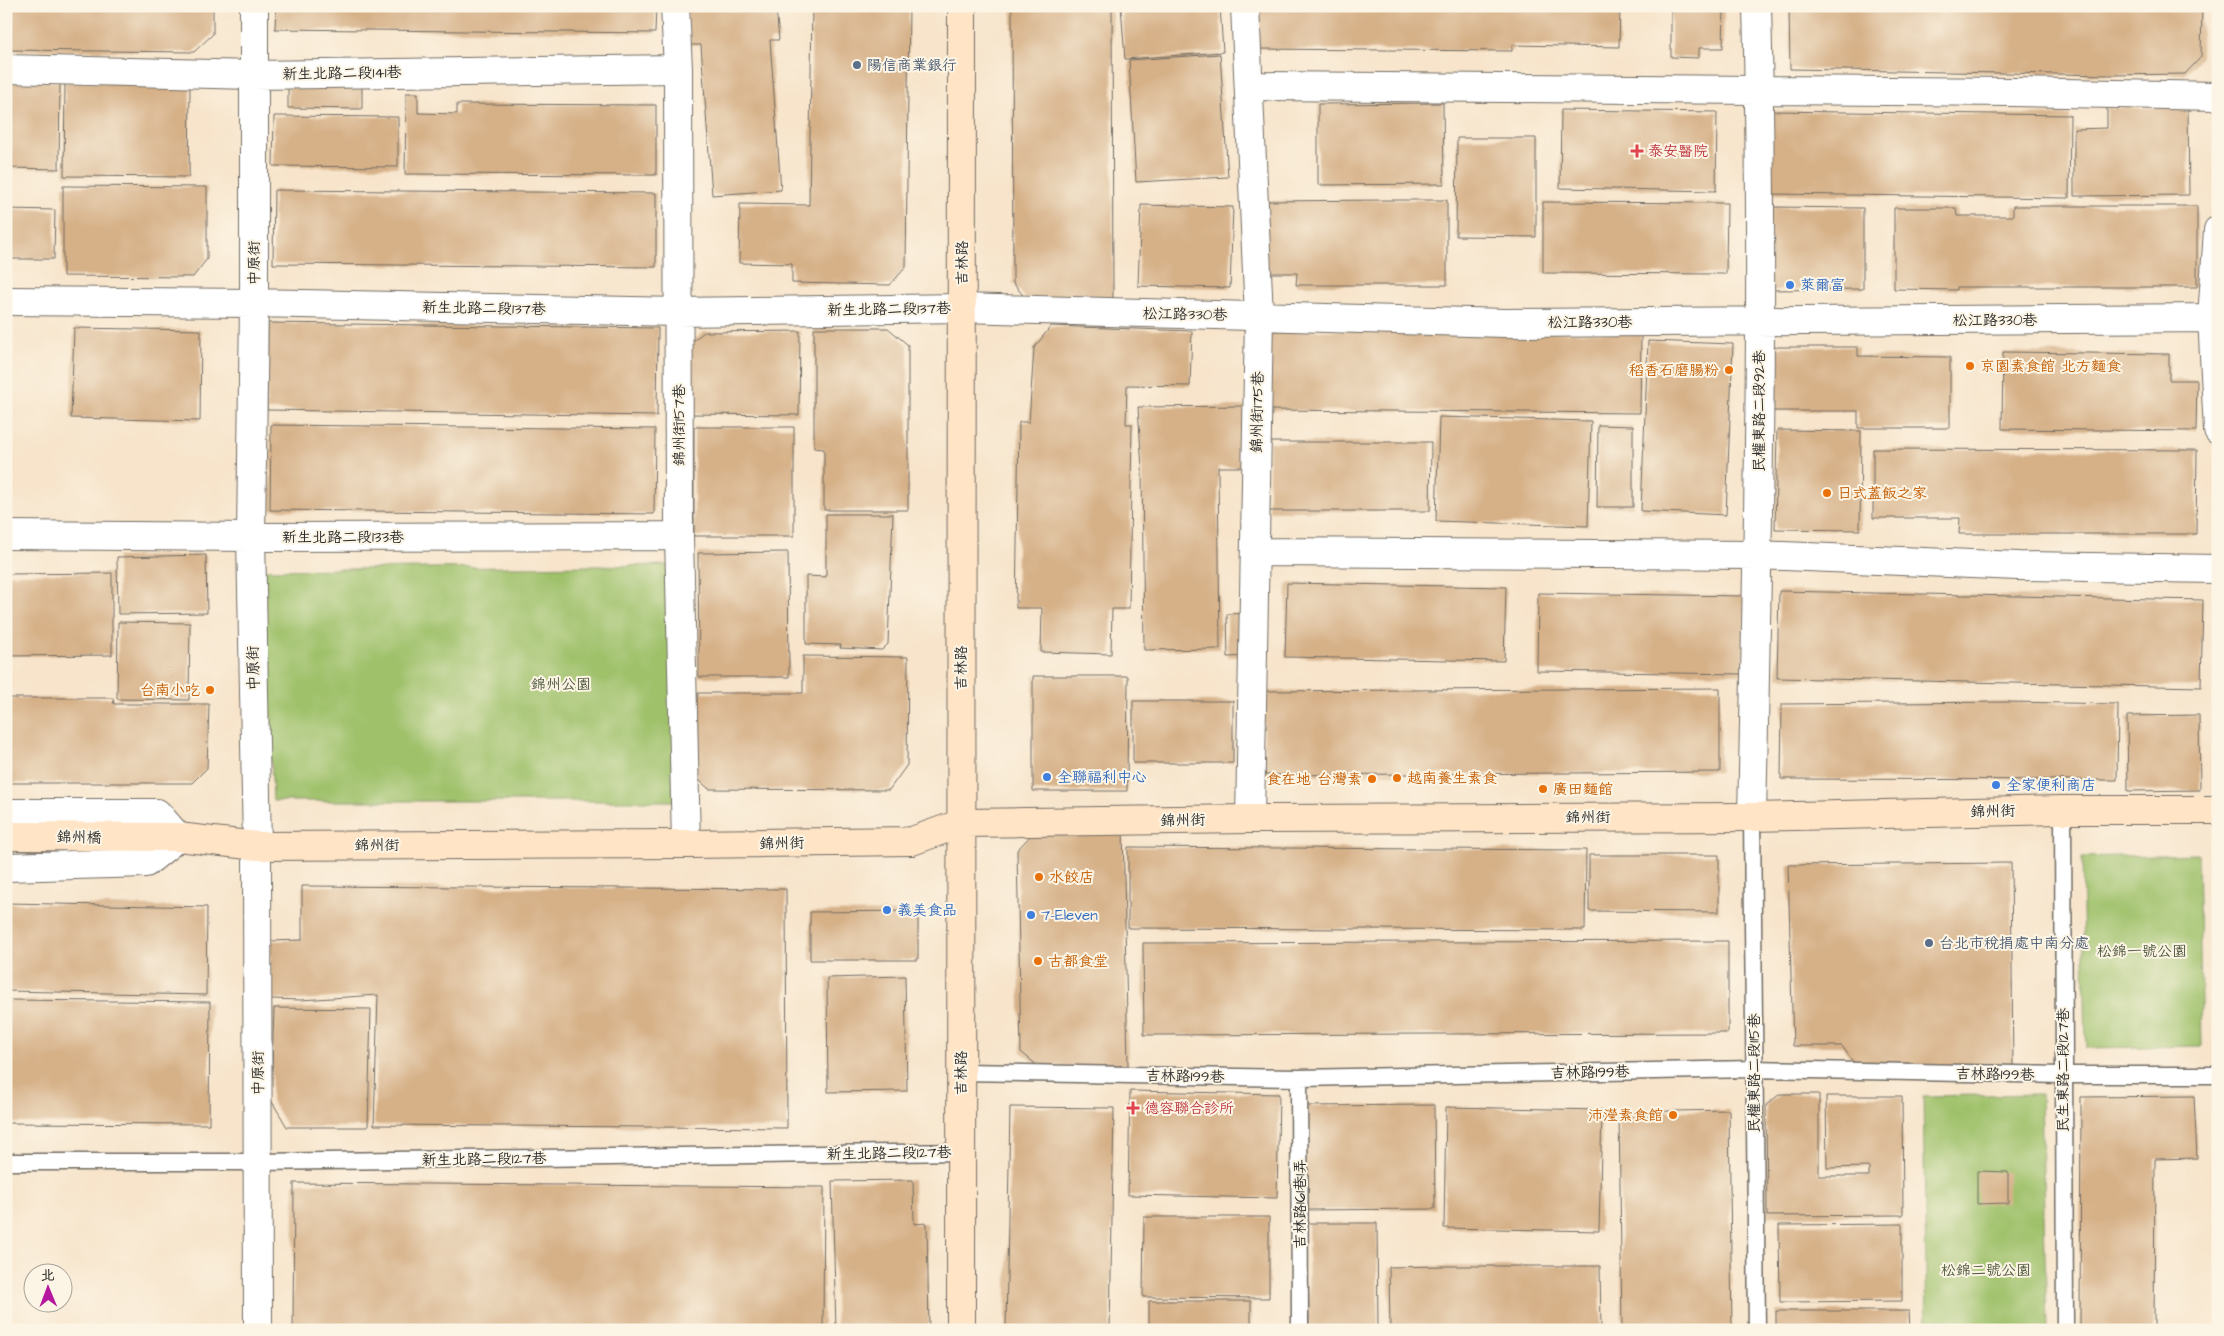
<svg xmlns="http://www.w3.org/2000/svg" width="2224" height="1336" viewBox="0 0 2224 1336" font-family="'Architects Daughter','LXGW WenKai TC',sans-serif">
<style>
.green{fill:#9fc16a;stroke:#65764a}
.building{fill:#d6b188}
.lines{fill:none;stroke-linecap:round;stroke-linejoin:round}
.lane-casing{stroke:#726c63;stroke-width:19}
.street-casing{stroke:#726c63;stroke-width:30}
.secondary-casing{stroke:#726c63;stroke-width:30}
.lane{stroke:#fff;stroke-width:16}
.street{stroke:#fff;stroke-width:28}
.secondary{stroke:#ffe4c6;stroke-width:28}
.service-dot{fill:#5c6f8a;stroke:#fcf5e5;stroke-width:2}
.health-dot{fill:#e0444e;stroke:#fcf5e5;stroke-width:2}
.shop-dot{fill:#3f7fe0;stroke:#fcf5e5;stroke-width:2}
.food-dot{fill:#e8710a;stroke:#fcf5e5;stroke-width:2}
.labels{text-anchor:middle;stroke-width:4;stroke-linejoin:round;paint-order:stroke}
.service-label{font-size:15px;fill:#4e5e75;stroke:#fcf5e5;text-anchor:start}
.street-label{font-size:15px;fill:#2b2b2b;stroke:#fcf5e5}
.health-label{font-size:15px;fill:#be3a42;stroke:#fcf5e5;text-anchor:start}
.shop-label{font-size:15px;fill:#366cbe;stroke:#fcf5e5;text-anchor:start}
.food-label{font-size:15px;fill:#c56008;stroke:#fcf5e5;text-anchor:start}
.park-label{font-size:15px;fill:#4e583e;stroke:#fcf5e5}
</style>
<rect width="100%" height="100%" fill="#fcf5e5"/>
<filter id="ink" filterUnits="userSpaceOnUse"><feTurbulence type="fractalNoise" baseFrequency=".02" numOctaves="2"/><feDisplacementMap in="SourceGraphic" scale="10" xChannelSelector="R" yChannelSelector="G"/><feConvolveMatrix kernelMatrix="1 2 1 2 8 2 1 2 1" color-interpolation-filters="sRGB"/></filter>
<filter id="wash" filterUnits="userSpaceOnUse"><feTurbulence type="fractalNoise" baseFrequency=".0096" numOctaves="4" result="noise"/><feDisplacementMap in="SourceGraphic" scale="20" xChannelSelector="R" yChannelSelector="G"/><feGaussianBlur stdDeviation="1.12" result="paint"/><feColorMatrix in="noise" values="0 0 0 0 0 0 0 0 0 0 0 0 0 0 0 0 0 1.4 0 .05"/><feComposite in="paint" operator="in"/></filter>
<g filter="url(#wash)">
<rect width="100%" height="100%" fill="#f7e4cb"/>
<!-- green -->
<path class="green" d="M677 565 680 801H273L263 570Z
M2198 854 2202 1046 2086 1048 2082 857Z
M2041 1094 2047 1330H1927L1923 1096Z"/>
<g id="blocks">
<!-- building -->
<path class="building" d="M6 6H213V34L194 52 6 50Z
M276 6H656L655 33 275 29Z
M686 6H742L743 10 776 7 779 40H770L781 190 712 195 701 45H690Z
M812 6H909L906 267 890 285 792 283V264L739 263 740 204 809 205Z
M1012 6H1112L1113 298 1026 299 1013 283Z
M1121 6H1220L1223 52 1125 59Z
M1256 6H1620L1619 47 1512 45V51L1256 49Z
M1671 6H1724L1723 48H1699V58L1671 57Z
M1789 6H2202L2201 57 2185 74 2108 75 1790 69Z
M1220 54 1228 177 1136 182 1129 60Z
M6 81 60 82 59 169 6 168Z
M65 82 190 83 189 177 64 176Z
M288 84H362V109L288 108Z
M406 93H418V113L457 114V104L656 105V175L405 174Z
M1443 103 1444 184 1318 185V104Z
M2188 107 2189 195 2074 196V129L2107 128V108Z
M1561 110 1717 112 1716 191 1560 188Z
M1771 111 2070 115 2069 198 1770 194Z
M274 116 398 117V167L273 166Z
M1457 138H1536V237L1456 236Z
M63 186 207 187V259L193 277 63 276Z
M274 190 656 193V267L273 264Z
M1386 200H1447V285H1296L1297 273H1266V201Z
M1543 202 1727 203 1726 274 1543 273Z
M1141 205 1233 207 1230 288 1138 286Z
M2013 206H2197V287H1957V290L1894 289V208H1956L1957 216H2013Z
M1770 207 1863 208V289L1770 290Z
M6 209 55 210 54 259H6Z
M268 323 658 328 657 416 267 410Z
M1051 326 1192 331 1190 386 1127 385 1126 424H1132L1129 609H1112L1111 654 1041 652 1042 608H1016L1019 422H1029L1034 348Z
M74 328 201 330 200 421 71 418Z
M814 328H888L908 345V510H824V449L814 448Z
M1267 330 1641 333 1640 413 1267 410Z
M800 331 799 415 689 414V344L704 332Z
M1648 341 1733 344 1726 515 1641 511Z
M1769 347H1858V356L1950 357V428H1858V411H1768Z
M2003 352 2169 354V380H2197L2196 431 2002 429Z
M1248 406 1251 467H1218L1220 649 1144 650 1142 468 1138 407Z
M1439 417 1591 421 1588 526 1436 521Z
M271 425 655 429 654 514 270 510Z
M1598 425 1633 426V507H1597Z
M694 427H794V536H694Z
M1777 430 1861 431 1860 530 1775 529Z
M1269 442H1431L1430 511H1269Z
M1873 449 2197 450 2196 534H1959L1960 518H1873Z
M826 514H893L888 644 882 650 840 648 841 645 806 644V576L826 577Z
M788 552 789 677H699L698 553Z
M206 555 207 613 118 614 117 557Z
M112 573V655L6 656V574Z
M1287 583 1506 587 1504 661 1285 657Z
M1779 591 2203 600 2201 687 1777 678Z
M1538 593 1745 596 1743 674 1537 671Z
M1249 613 1251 656 1228 657 1227 614Z
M118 622 190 623 189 700 117 699Z
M803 656 908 657 907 765 889 790 709 789 691 773V696H698V693H803Z
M1033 676H1128L1127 791H1033Z
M1720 688V772L1264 775V691Z
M6 698H113L114 704H209L207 768 192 783H6Z
M1133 701H1233V763H1133Z
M2007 702 2118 704 2117 780 1781 779 1782 704Z
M2199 715 2200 790 2128 791 2127 716Z
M1123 828 1128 1066H1038L1021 1052 1017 850 1037 829Z
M1128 847 1586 850 1585 930 1128 928Z
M1589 855H1719V912L1589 911Z
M2011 863 2013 1072 1859 1070 1842 1046H1793L1788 865Z
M302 886 786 889 787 1128 374 1125 378 995 301 1000 271 999 270 941 302 940Z
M6 903 207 907 206 995 6 991Z
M918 911V960H810V912Z
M1728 941V1033L1144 1035 1143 943Z
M905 976 907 1091 828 1092 827 978Z
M6 1000 210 1002 209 1124 6 1123Z
M274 1008 371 1009 368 1127H287L271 1100Z
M1130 1091 1279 1094 1277 1198 1128 1195Z
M1780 1094H1819V1176H1869V1167L1827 1168 1826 1096H1902L1903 1215 1767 1216 1766 1105Z
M2194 1096 2197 1158 2155 1159 2154 1330H2080L2081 1097Z
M1434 1105 1435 1209 1302 1210 1301 1106Z
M1010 1107 1114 1108 1110 1330H1006Z
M1446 1107 1602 1110 1599 1231 1444 1228Z
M1729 1110 1732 1330H1622L1619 1112Z
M1977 1171 2008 1172V1203L1977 1204Z
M913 1180 914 1224 927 1223 929 1330H836L832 1181Z
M294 1183 824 1187 823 1330H293Z
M1144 1217H1269V1298L1143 1297Z
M1308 1223H1377L1378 1330H1309Z
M1902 1224V1301L1780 1302 1779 1225Z
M1443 1266H1600L1601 1330H1390L1389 1267Z
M1149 1301H1251V1330H1149Z
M1776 1311H1909L1910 1330H1776Z"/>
</g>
</g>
<g filter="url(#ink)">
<use href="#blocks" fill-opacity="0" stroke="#726c63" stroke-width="1"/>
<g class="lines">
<!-- lane casing -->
<g class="lane-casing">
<path id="lane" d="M2063 810 2065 1330
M1752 817 1757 1330
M961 1072 1299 1078 1753 1069 2062 1075H2218
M1299 1078 1300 1330
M6 1162H258L961 1152"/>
</g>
<!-- street casing -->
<g class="street-casing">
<path id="street" d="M254 6V303L251 537 257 846 258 1330
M675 6 678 69 679 536 686 844
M1245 6 1259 316 1250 819
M6 69 254 75 678 69
M1249 86 2012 92 2218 96
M2218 230 2212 318 2218 430
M6 301 254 303 678 312 962 308 1505 323 2218 318
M6 535 251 537 679 536
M1255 552 1758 555 2018 566 2218 569
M6 813H157L178 837 146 863 6 867
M1752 817C1758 547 1764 276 1757 6"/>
</g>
<!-- secondary casing -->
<g class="secondary-casing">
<path id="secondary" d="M6 836 178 837 257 846 686 844 912 841 962 823 1250 819 1752 817 2063 810H2218
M961 1330 962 6"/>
</g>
<!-- lane -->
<use href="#lane" class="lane"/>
<!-- street -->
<use href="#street" class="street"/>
<!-- secondary -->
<use href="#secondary" class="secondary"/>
</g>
</g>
<!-- markers -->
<g class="service-dot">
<circle cx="857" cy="65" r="5"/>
<circle cx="1929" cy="943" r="5"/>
</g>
<g class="health-dot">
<path d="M1634.5 143.5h5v5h5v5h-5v5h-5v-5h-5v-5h5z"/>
<path d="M1130.5 1100.5h5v5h5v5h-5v5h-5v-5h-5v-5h5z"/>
</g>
<g class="shop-dot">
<circle cx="1790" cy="285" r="5"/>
<circle cx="1047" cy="777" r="5"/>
<circle cx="1996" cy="785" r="5"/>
<circle cx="887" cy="910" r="5"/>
<circle cx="1031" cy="915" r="5"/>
</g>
<g class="food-dot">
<circle cx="1970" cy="366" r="5"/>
<circle cx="1729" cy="370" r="5"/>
<circle cx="1827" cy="493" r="5"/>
<circle cx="210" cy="690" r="5"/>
<circle cx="1397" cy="778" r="5"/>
<circle cx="1372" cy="779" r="5"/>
<circle cx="1543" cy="789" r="5"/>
<circle cx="1039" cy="877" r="5"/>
<circle cx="1038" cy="961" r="5"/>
<circle cx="1673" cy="1115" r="5"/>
</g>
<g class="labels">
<!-- service labels -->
<g class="service-label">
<text x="867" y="70">陽信商業銀行</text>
<text x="1939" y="948">台北市稅捐處中南分處</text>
</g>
<!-- street labels -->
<g class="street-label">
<text transform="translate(342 73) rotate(-1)" y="5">新生北路二段141巷</text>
<text transform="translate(254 263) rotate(-90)" y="5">中原街</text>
<text transform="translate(962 263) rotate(-90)" y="5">吉林路</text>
<text transform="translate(484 308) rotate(1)" y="5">新生北路二段137巷</text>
<text transform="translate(889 309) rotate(-1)" y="5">新生北路二段137巷</text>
<text transform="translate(1185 314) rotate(1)" y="5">松江路330巷</text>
<text x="1995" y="325">松江路330巷</text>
<text x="1590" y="327">松江路330巷</text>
<text transform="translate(1759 411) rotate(-90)" y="5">民權東路二段92巷</text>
<text transform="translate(1257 412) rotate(-89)" y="5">錦州街175巷</text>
<text transform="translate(679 425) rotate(-90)" y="5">錦州街157巷</text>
<text x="343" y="542">新生北路二段133巷</text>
<text transform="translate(253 668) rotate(-91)" y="5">中原街</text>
<text transform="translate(961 668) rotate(-90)" y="5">吉林路</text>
<text transform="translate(1993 811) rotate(-1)" y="5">錦州街</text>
<text x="1588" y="822">錦州街</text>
<text transform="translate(1183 820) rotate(-1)" y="5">錦州街</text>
<text transform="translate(79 837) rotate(1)" y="5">錦州橋</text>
<text transform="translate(782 843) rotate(-1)" y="5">錦州街</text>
<text x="377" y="850">錦州街</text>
<text transform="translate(2063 1070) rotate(-90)" y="5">民生東路二段127巷</text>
<text transform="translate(1590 1072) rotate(-1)" y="5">吉林路199巷</text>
<text transform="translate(258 1073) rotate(-90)" y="5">中原街</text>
<text transform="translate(961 1073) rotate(-90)" y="5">吉林路</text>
<text transform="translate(1754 1073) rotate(-90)" y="5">民權東路二段115巷</text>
<text transform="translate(1995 1074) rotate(1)" y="5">吉林路199巷</text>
<text transform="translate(1185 1076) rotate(1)" y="5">吉林路199巷</text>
<text transform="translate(889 1153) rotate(-1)" y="5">新生北路二段127巷</text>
<text transform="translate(484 1159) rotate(-1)" y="5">新生北路二段127巷</text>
<text transform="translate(1300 1204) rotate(-90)" y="5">吉林路161巷1弄</text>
</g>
<!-- health labels -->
<g class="health-label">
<text x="1648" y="156">泰安醫院</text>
<text x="1144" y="1113">德容聯合診所</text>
</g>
<!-- shop labels -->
<g class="shop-label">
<text x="1800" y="290">萊爾富</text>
<text x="1057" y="782">全聯福利中心</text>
<text x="2006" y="790">全家便利商店</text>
<text x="897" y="915">義美食品</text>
<text x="1041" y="920">7-Eleven</text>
</g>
<!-- food labels -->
<g class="food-label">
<text x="1980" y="371">京園素食館 北方麵食</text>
<text x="1719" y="375" text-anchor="end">稻香石磨腸粉</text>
<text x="1837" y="498">日式蓋飯之家</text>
<text x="200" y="695" text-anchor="end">台南小吃</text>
<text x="1407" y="783">越南養生素食</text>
<text x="1362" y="784" text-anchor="end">食在地 台灣素</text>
<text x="1553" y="794">廣田麵館</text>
<text x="1049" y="882">水餃店</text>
<text x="1048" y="966">古都食堂</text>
<text x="1663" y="1120" text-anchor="end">沛瀅素食館</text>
</g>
<!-- park labels -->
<g class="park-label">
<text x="561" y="689">錦州公園</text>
<text x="2142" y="956">松錦一號公園</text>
<text x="1986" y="1275">松錦二號公園</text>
</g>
</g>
<!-- margin -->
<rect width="2224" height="1336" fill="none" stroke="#fcf5e5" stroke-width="25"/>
<!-- north arrow -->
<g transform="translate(48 1288) rotate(359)"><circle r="24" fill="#fcf5e5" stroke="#a8a49b"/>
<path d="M0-4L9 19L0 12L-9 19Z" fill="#b5179e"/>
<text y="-8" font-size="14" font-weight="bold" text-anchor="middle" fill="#2b2b2b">北</text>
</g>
</svg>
